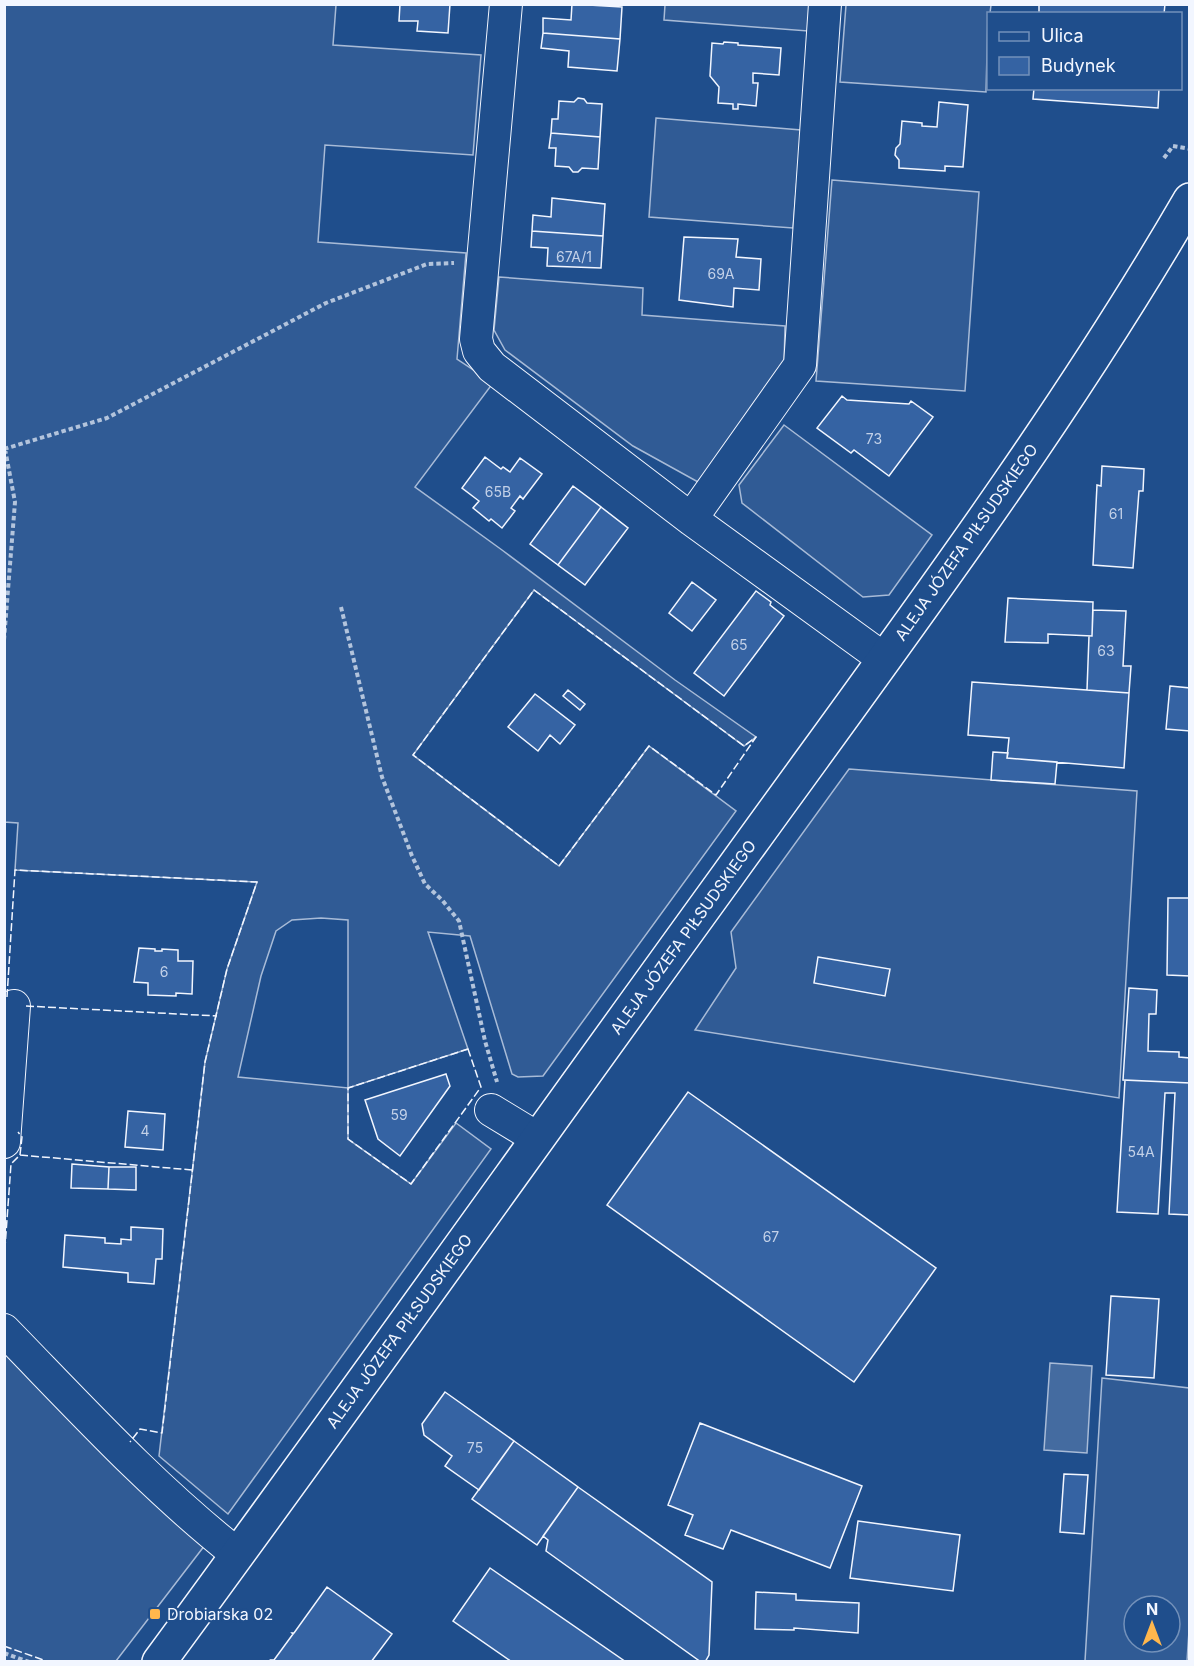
<svg xmlns="http://www.w3.org/2000/svg" width="1194" height="1666" viewBox="0 0 1194 1666" font-family="Inter,sans-serif">
<style>
.built{fill:#305b95;stroke:#a8bbd7;stroke-width:1.5;fill-rule:evenodd}
.water{fill:#446ba0;stroke:#a8bbd7;stroke-width:1.5}
.building{fill:#3563a3;stroke:#f2f6ff;stroke-width:1.5}
.lines{fill:none;stroke-linecap:round;stroke-linejoin:round}
.minor-casing{stroke:#f2f6ff;stroke-width:34}
.major-casing{stroke:#f2f6ff;stroke-width:36}
.path{stroke:#b3c4dc;stroke-width:4;stroke-dasharray:4.5 3;stroke-linecap:butt}
.minor{stroke:#1f4e8c;stroke-width:32}
.major{stroke:#1f4e8c;stroke-width:33}
.fence{stroke:#f2f6ff;stroke-width:1.5;stroke-dasharray:8 3;stroke-linecap:butt}
.poi-dot{fill:#ffb74d;stroke:#1f4e8c;stroke-width:2}
.labels{text-anchor:middle;stroke-width:4.5;stroke-linejoin:round;paint-order:stroke}
.number-label{font-size:14px;fill:#c3d1e8}
.street-label{font-size:16px;fill:#f2f6ff;stroke:#1f4e8c}
.poi-label{font-size:16px;fill:#f2f6ff;stroke:#1f4e8c;text-anchor:start}
</style>
<rect width="100%" height="100%" fill="#1f4e8c"/>
<!-- built -->
<path class="built" d="M4 5H336L333 45 481 55 473 155 325 145 318 242 466 253 457 359 493 383 415 487 502 550 675 680 756 737 744 746 534 590 413 755 559 866 649 746 736 811 543 1076 518 1077 512 1074 470 936 428 932 468 1049 348 1088V1139L411 1184 456 1123 491 1149 228 1514 159 1456 205 1062 227 969 257 882 15 870 18 823 4 822ZM321 918 348 920V1088L238 1077 261 976 276 931 292 920Z
M665 5H810L808 31 664 20Z
M846 5H991L990 13 988 14 986 92 840 82Z
M656 118 801 130 793 228 649 217Z
M832 180 979 192 965 391 816 381Z
M499 277 643 288 642 315 785 326 784 366 698 482 633 446 505 350 494 330Z
M784 425 932 535 889 595 863 597 742 503 739 485Z
M849 769 1137 791 1119 1098 695 1030 736 968 731 932Z
M4 1346 205 1545 116 1661H5Z
M1102 1378 1189 1388 1190 1616 1187 1661H1085ZM1134 1606H1170V1642H1134Z"/>
<!-- water -->
<path class="water" d="M1050 1363 1092 1366 1087 1453 1044 1450Z"/>
<!-- building -->
<path class="building" d="M400 4H450L448 33 417 31 418 21H399Z
M572 4 622 7 620 39 543 33V18L571 20Z
M1039 4H1165L1164 14H1039Z
M543 33 620 39 617 71 568 67 569 51 541 48Z
M724 42 738 43V45L781 48 779 75 753 73V83H758L756 106 738 104V109H733V104L718 103 719 87 710 76 712 43 723 44Z
M1034 88H1159L1158 108 1033 99Z
M578 98 584 99 587 103 602 104 600 137 551 133 552 119H558L559 101 574 102Z
M939 102 968 105 963 167 945 166V171L899 168V160L895 155 896 148 900 144 902 121 922 123V126L937 127Z
M551 133 600 137 598 169 582 168 578 172H573L569 167 555 166 556 148H549Z
M552 198 605 204 603 236 532 231 533 215 551 217Z
M532 231 603 236 601 268 547 266 548 248 531 247Z
M684 237 738 239 736 257 761 259 759 290 734 288 733 307 679 300Z
M842 396 847 400 909 404 911 401 933 417 889 476 854 450 851 453 817 428Z
M485 457 501 469 503 467 510 472 520 458 542 474 523 499 520 496 511 508 515 511 502 528 491 519 489 521 473 508 479 501 462 488Z
M1102 466 1144 469 1143 491H1139L1133 568 1093 565 1097 485 1101 486Z
M573 486 601 507 558 565 530 544Z
M601 507 628 528 585 585 558 565Z
M692 582 716 600 692 631 669 613Z
M756 591 771 602 770 605 784 616 724 696 694 673Z
M1008 598 1093 602 1092 636 1048 634V643L1005 642Z
M1093 610 1126 611 1123 666H1131L1129 693 1087 690 1089 636H1092Z
M972 682 1129 693 1124 768 1007 758 1009 738 968 735Z
M1170 686 1190 688V731L1166 729Z
M568 690 585 704 580 710 563 696Z
M535 694 575 725 560 744 550 735 538 751 508 727Z
M993 752 1008 753 1007 758 1057 762 1055 784 991 780Z
M1168 898H1190V976L1167 975Z
M139 948 155 949V951H162V949L178 950V961H193L192 994 176 993V996L148 995V983L134 982Z
M818 957 890 969 885 996 814 983Z
M1129 988 1157 990 1156 1014H1149L1148 1051 1179 1052V1057L1190 1058V1083L1123 1080Z
M446 1074 450 1086 400 1156 378 1139 365 1100Z
M1125 1080 1190 1083V1215L1169 1214 1175 1093H1165L1158 1214 1117 1212Z
M688 1092 936 1268 854 1382 607 1205Z
M128 1111 165 1114 163 1150 125 1147Z
M72 1164 109 1167 108 1189 71 1188Z
M109 1167H136V1190L108 1189Z
M131 1227 163 1229 162 1259H156L154 1284 128 1282V1273L63 1267 65 1235 105 1238V1243L121 1244V1239L131 1240Z
M1111 1296 1159 1299 1154 1378 1106 1375Z
M445 1392 514 1441 479 1490 445 1466 452 1456 424 1435 422 1424Z
M700 1423 862 1486 830 1568 731 1530 723 1549 685 1535 693 1515 668 1505Z
M514 1441 578 1487 537 1545 472 1499Z
M1064 1474 1088 1475 1084 1534 1060 1532Z
M578 1487 712 1582 709 1655 705 1662H701L546 1551 548 1540 543 1536Z
M858 1521 960 1535 953 1591 850 1578Z
M490 1568 626 1662H512L453 1621Z
M327 1587 392 1634 371 1662H273L271 1660H274L293 1634 292 1633H294Z
M756 1592 796 1594V1600L859 1603 858 1633 794 1628V1630L755 1629Z"/>
<g class="lines">
<!-- minor casing -->
<g class="minor-casing">
<path id="minor" d="M506 4 476 339 479 351 492 367 691 519 884 659
M691 519 800 365 825 4
M491 1110 537 1138
M4 1142 14 1006
M4 1330C80 1408 152 1487 237 1554"/>
</g>
<!-- major casing -->
<g class="major-casing">
<path id="major" d="M159 1662C351 1401 538 1137 728 875 887 654 1053 436 1190 200"/>
</g>
<!-- path -->
<path class="path" d="M1164 158 1173 146 1190 149
M4 449 107 418 326 303 427 264 454 263
M341 607 382 777 412 856 425 884 442 900 459 921 485 1041 497 1082
M4 640 15 502 5 449
M4 1653 29 1662"/>
<!-- minor -->
<use href="#minor" class="minor"/>
<!-- major -->
<use href="#major" class="major"/>
<!-- fence -->
<path class="fence" d="M534 590 744 746 756 737 716 795 649 746 559 866 413 755Z
M7 997 15 870 257 882 227 969 205 1062 162 1433 140 1429 130 1442
M26 1006 217 1016
M468 1049 481 1087 411 1184 348 1139V1088Z
M20 1155 192 1170
M4 1261 11 1164 20 1155 22 1137 18 1132
M4 1646 49 1662"/>
</g>
<!-- markers -->
<rect class="poi-dot" x="149" y="1608" width="12" height="12" rx="3"/>
<g class="labels">
<!-- number labels -->
<g class="number-label">
<text x="574" y="262">67A/1</text>
<text x="721" y="279">69A</text>
<text x="874" y="444">73</text>
<text x="498" y="497">65B</text>
<text x="1116" y="519">61</text>
<text x="739" y="650">65</text>
<text x="1106" y="656">63</text>
<text x="164" y="977">6</text>
<text x="399" y="1120">59</text>
<text x="145" y="1136">4</text>
<text x="1141" y="1157">54A</text>
<text x="771" y="1242">67</text>
<text x="475" y="1453">75</text>
</g>
<!-- street labels -->
<g class="street-label">
<text transform="translate(966 542) rotate(-55)" y="6">ALEJA JÓZEFA PIŁSUDSKIEGO</text>
<text transform="translate(683 937) rotate(-54)" y="6">ALEJA JÓZEFA PIŁSUDSKIEGO</text>
<text transform="translate(399 1331) rotate(-54)" y="6">ALEJA JÓZEFA PIŁSUDSKIEGO</text>
</g>
<!-- poi labels -->
<g class="poi-label">
<text x="167" y="1620">Drobiarska 02</text>
</g>
</g>
<!-- border -->
<rect width="1194" height="1666" fill="none" stroke="#f2f6ff" stroke-width="12"/>
<!-- legend -->
<rect x="987" y="12" width="195" height="78" fill="#1f4e8c" stroke="#7391ba" stroke-width="1.5"/>
<rect x="999" y="32" width="30" height="9" fill="#1f4e8c" stroke="#7391ba" stroke-width="1.5"/>
<text x="1041" y="42" font-size="18" fill="#f2f6ff">Ulica</text>
<rect x="999" y="57" width="30" height="18" fill="#3563a3" stroke="#7391ba" stroke-width="1.5"/>
<text x="1041" y="72" font-size="18" fill="#f2f6ff">Budynek</text>
<!-- north arrow -->
<g transform="translate(1152 1624)"><circle r="28" fill="#1f4e8c" stroke="#7391ba" stroke-width="1.5"/>
<path d="M0-4.5L10 22L0 15L-10 22Z" fill="#ffb74d"/>
<text y="-9" font-size="16" font-weight="bold" text-anchor="middle" fill="#f2f6ff">N</text>
</g>
</svg>
